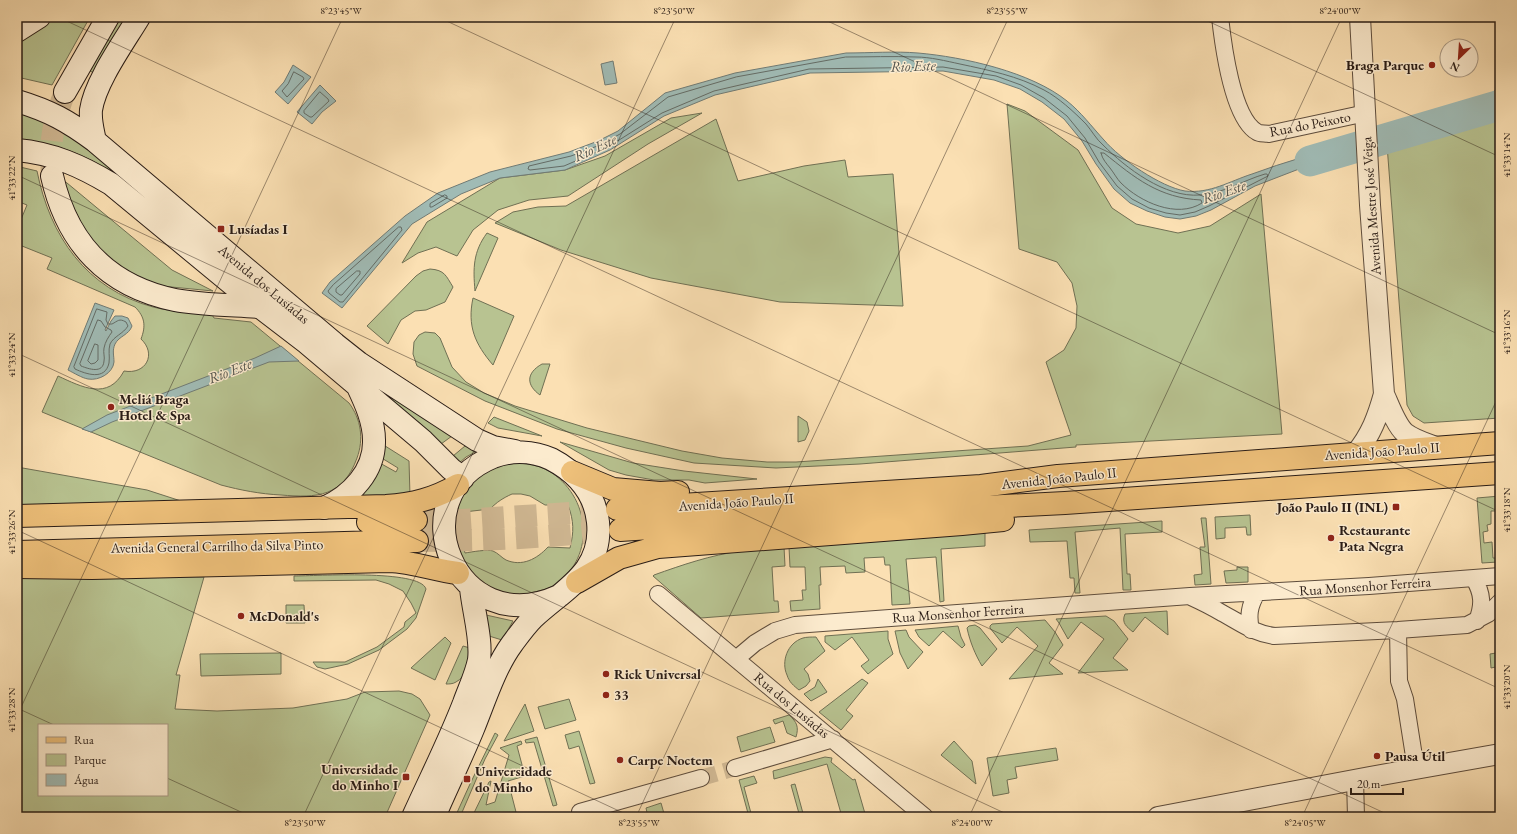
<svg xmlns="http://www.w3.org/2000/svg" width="1517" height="834" viewBox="0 0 1517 834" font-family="'EB Garamond',serif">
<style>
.green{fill:#b8c391;stroke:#707054;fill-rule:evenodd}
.water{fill:#a0bbb5;stroke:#707b75}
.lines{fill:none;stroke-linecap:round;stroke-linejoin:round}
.shore{stroke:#646c66;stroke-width:1}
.river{stroke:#a0bbb5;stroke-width:31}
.minor-tunnel{stroke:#d1b994;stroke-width:16;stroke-dasharray:16 8;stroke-linecap:butt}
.secondary-tunnel{stroke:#d1b994;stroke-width:22;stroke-dasharray:22 11;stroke-linecap:butt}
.primary-tunnel{stroke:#d1b994;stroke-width:22;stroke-dasharray:22 11;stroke-linecap:butt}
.minor-casing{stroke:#5e4d3d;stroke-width:18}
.tertiary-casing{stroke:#5e4d3d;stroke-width:22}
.secondary-casing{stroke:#291c16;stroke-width:24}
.primary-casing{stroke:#291c16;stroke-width:24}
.minor{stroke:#fcebce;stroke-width:16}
.tertiary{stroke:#fcebce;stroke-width:20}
.secondary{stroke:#fcebce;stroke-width:22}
.primary{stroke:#eec07a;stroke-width:22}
.ticks{fill:none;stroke:#291c16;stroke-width:1;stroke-opacity:0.45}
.poi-dot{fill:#8f2418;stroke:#fcebce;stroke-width:1.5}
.labels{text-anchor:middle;stroke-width:3;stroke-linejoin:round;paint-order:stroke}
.poi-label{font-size:14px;font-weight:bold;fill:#291c16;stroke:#fcebce;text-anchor:start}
.street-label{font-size:14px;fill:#291c16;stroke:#fcebce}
.water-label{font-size:15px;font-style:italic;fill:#53544e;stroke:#fcebce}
.neatline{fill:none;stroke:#291c16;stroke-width:1.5}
.ticks-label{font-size:10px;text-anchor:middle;fill:#291c16}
</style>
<rect width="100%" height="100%" fill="#fbe0b3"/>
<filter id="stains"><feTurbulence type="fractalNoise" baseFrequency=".005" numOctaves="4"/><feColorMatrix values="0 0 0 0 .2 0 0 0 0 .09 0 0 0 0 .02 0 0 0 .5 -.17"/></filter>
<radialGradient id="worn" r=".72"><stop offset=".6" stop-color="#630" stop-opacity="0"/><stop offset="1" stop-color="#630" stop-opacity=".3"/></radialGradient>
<!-- green -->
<path class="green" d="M50 17H90L52 85 17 77V38Z
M114 17H130L96 74 84 68Z
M1007 104 1025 111 1078 150 1112 208 1136 224 1178 233 1210 226 1261 194 1282 434 1076 445V447L860 464 776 468 694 463 626 448 557 429 485 401 417 366 413 354 414 342 419 335 425 332 435 333 440 338 452 367 466 382 484 393 515 406 587 428 682 451 722 458 767 462H796L1028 446 1071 435 1046 362 1064 350 1076 328 1077 306 1072 283 1057 262 1019 249Z
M17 111 55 127 87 148 113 171 112 172C93 161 73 150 52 146 40 144 28 143 17 141Z
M702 113 648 144 568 196 529 200 498 210 473 230 457 256 436 247 418 253 402 263 427 222 500 178 565 170 605 156 671 118Z
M716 119 738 181 804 166 845 160 848 177 893 174 903 306 780 302 651 278 561 250 495 223 513 212 538 207 566 206Z
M1500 119V418L1424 423 1413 416 1407 405 1387 145 1480 121Z
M20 167 37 171C50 236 86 289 153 307 172 312 192 312 211 313L214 318 251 322 349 403C361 419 364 439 357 458 343 497 317 498 281 495 260 494 240 490 221 485L42 412 58 376C82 387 108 401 124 371 146 375 157 354 141 339 146 326 145 317 135 307L47 269 52 258 17 244V229L27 205 17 201V174Z
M59 178 67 183 172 270 213 291 161 286 132 276 93 247Z
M487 233 498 238 475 291C473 268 473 252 487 233Z
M430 269C445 270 446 276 453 287L445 302 426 310 415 311 401 320 388 344 367 326 416 276 423 271Z
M473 298 514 316 493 365C475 344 467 326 473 298Z
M542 364H550L540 395C526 385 526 373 542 364Z
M375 386 452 436 441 444 423 426Z
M798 416 807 422 809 431 805 440 798 442Z
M494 417 542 436 498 428 488 423Z
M560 442 633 463 684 471 757 479 705 483 689 480H654L626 475 609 470Z
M382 444 409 461 410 496 384 500 358 495 378 462 396 472 398 468 380 457Z
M465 446 477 451 466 457 459 463 453 456Z
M518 463C530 464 542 466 552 473 592 500 596 561 551 587 546 590 537 591 531 593 526 594 521 596 516 596 512 596 487 589 484 587 479 584 458 553 453 546L460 496 484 471 500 465ZM512 494H521L530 496 545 505H568C574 521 574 532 570 548L548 547C537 559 522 567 506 560 502 558 498 553 493 551 488 549 471 552 465 553 461 538 461 527 464 512L490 509C497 502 503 498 512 494Z
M17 467 147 490 181 501 17 505Z
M1500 496V511H1491V524L1487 525 1488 531 1483 532 1484 543 1492 542 1493 558H1498V562L1482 563 1477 498Z
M1250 515 1251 535H1247L1246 527 1225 528V538L1216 539 1215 517Z
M1201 518H1206L1211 584 1195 585 1194 575 1202 574 1200 547H1205Z
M1162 521V532L1125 534 1127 574H1130L1131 590H1123L1120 528 1075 532 1080 593H1075L1074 578H1070L1067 541 1030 542 1029 530Z
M985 533V546L941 549 944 601 940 602 936 557 906 559 910 604 892 605 890 565H885L884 557 864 558 865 572 846 573 845 566 820 567 821 585H819L820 609 791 611 790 601 803 600 802 590H806L805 567H790L789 547Z
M784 547 785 566 772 567 774 601H778L779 612 701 618 653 576 654 575C682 565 711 555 741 551 755 549 770 549 784 547Z
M1237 567H1248V582L1226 583 1224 571 1237 570Z
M17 575 204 577 176 675H180L175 709 217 711 293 708 347 699 365 692 399 691 412 694 420 699 430 715 385 817H17ZM39 725H167V795H39Z
M294 576C315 576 420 569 426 589L416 618 407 629 379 650 348 664 325 669 317 667 313 662H345L377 647 404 627 405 622 416 613 411 603 403 591 389 584 376 580 294 581Z
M286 605H304L305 623H286Z
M1167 611 1168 635 1145 617 1133 632C1127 627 1121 623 1125 614Z
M486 615 513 621 502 640 489 636Z
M1106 616 1114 621 1128 639 1113 658 1128 670 1078 673 1104 639 1081 622 1068 639 1059 623 1056 619Z
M1045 620 1055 632 1063 645 1049 663 1063 674 1009 679 1038 646 1017 627 1002 643 990 628V626L992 624Z
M975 625 980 628 997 649 982 666C975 654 970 642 967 628L969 626Z
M958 626 961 637 965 645 962 648 943 631 929 646 919 637 915 630Z
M906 630 909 637 923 652 908 669 900 653 895 631Z
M888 631V639L893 654 868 674 861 666 869 660 852 637 835 650 825 642V636Z
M445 637 451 643 435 680 411 668Z
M816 637 825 651 804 669 808 674 810 681 806 686 799 690C794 686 789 682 787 675 781 662 787 643 803 638 806 637 812 637 816 637Z
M463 646 470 648C469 658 467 677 456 682 453 684 449 684 446 684Z
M1500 648V666L1491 668 1490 654 1496 653Z
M281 653V674L201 676 200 654Z
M818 679 827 692 811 701 804 694 815 687Z
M862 679 868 683 846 710 853 716 841 730 819 712Z
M569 699 576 720 545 729 538 707Z
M525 704 534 731 504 741Z
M789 715C797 722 799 727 796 737L787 733 783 721 775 724 773 720Z
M770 727 775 742 741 752 737 737Z
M579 731 595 783 590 784 579 746 569 749 565 735Z
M495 733 498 735 485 759 460 817H455L470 784Z
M537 737 557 805 553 806 534 742 526 743 525 740Z
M521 741 522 744 517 746 525 776 508 781 516 812 499 817H472L489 782 491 781 486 805 495 802 509 755 500 748Z
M954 741 972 761 976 784 941 755Z
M1056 748 1058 760 1015 767 1017 778 1007 780 1009 793 993 796 987 758Z
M825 757 832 758 831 762 853 780 855 779 866 817H842L827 764 774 779 773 771Z
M754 776 757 783 744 787 752 817H749L739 780Z
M795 784 804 817H800L791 785Z
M661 803 665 817H648L646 808Z"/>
<!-- water -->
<path class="water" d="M846 53C870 53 895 51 918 53 964 57 1031 72 1067 101 1081 112 1092 127 1104 140 1120 159 1161 187 1185 191 1210 194 1230 181 1252 174 1284 162 1318 153 1350 143V156L1299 169 1255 186 1211 210 1196 216 1180 219 1165 217 1147 211 1130 203 1114 189 1096 164 1082 141 1064 119 1042 102 1020 89 994 80 943 71 810 73 715 95 664 116 610 150 565 170 500 178 461 194 412 224 342 308 322 293 330 282 405 216 438 193 490 172 569 152 598 141 618 131 665 93 735 73Z
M613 61 617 83 605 85 601 64Z
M293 65 311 77 288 104 275 92 284 82Z
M320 85 336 101 322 112 312 124 297 112Z
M1500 86V119L1480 121 1387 145 1386 133 1477 106Z
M95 303 114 310 105 330 106 331 111 321 115 316H122L128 318 132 326C129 335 119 336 115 344 112 351 114 355 114 362 113 373 99 381 88 379 82 378 74 373 68 370Z
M281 346 299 361 269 362 112 422 91 432 82 429 107 415 255 358Z"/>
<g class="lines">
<!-- shore -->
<path class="shore" d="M846 57C869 57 892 56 916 57 930 57 946 61 960 64 988 70 1018 76 1044 90 1059 98 1073 111 1086 124 1092 131 1096 139 1103 145 1126 168 1165 198 1200 195 1222 194 1244 180 1265 174H1267L1268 176 1209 206 1195 212 1180 215 1166 213 1149 208 1132 199 1117 186 1099 162 1085 138 1067 116 1044 98 1021 85 996 76 943 67 809 69 714 91 662 113 608 147 564 166 530 170 528 169 529 166 571 156 600 145 620 134 668 97 736 77Z
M294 72 303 77 304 79 287 97 282 91 288 84Z
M1500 91 1478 110 1392 135 1390 138 1393 139 1479 117 1500 115
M320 92 328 99 329 101 312 117H310L304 113V111Z
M1101 153H1104C1135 178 1159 198 1201 200L1202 203C1177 219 1140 202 1121 183 1117 179 1114 173 1110 168 1107 164 1102 159 1101 153Z
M445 195 447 196V198L432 207H430V204Z
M399 227H401L402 230 343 302H340L329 293 328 291 333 285Z
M357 271H360V274L342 295H340L336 292V289Z
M97 309 107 312 106 320 108 324H112C118 321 119 318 126 322L128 326C123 334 114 336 110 344 108 351 110 356 109 363 105 381 86 374 75 369L74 367Z
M98 320 101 321 105 327 111 330 112 332C109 336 105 342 104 348 103 353 105 357 104 361 103 374 89 369 81 366L80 364Z
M95 344 98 345V360L95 363 91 364 88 361Z"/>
<!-- river -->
<path class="river" d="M1310 161 1500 105"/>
<!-- minor-tunnel -->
<path class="minor-tunnel" d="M701 778 735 768"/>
<!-- secondary-tunnel -->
<path class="secondary-tunnel" d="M52 174C49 142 53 122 65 92"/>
<!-- primary-tunnel -->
<path class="primary-tunnel" d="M416 520H462L615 510
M417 541C484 541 550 537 616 530"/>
<!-- minor casing -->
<g class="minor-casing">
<path id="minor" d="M1220 17C1223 44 1232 118 1257 132 1260 134 1265 133 1269 134L1366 113
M1474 579C1483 594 1483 605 1477 621
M658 594 925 817
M1191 597C1202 602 1212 607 1222 613 1241 623 1253 633 1274 636L1398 630 1467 625 1488 614 1500 602
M1251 630C1248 616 1249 606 1257 593
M1398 630 1399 681 1405 699 1416 769
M736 659 755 643 775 631 795 625 1190 596 1369 586 1500 576
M735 768 833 739
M1355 779 1356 817
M580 812 701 778"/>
</g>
<!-- tertiary casing -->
<g class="tertiary-casing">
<path id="tertiary" d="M1384 394C1389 405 1396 425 1405 433 1414 440 1425 443 1436 447
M1356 453C1371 435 1378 416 1384 394L1370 205 1360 17
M1158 817 1370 777 1500 754"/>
</g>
<!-- secondary casing -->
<g class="secondary-casing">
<path id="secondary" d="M17 31 39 17
M65 92 108 17
M17 101C50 111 68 121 95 141L335 344 359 363 477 440 493 447 515 451
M95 141C93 131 90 121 91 110 95 82 124 42 139 17
M17 150C52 153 81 166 111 184L260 307 307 343 423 441 451 469 463 478
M52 176C67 243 107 286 175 300 202 305 232 305 260 307
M324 508C351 496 375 471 374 440 374 422 366 404 358 387
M413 817C430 779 449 742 464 703 469 689 476 675 479 660 482 639 473 610 471 588
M434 817C447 787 461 758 473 729 484 702 495 667 512 644 518 636 525 626 533 618 564 589 603 572 598 522 595 493 576 472 551 459 533 451 512 450 493 457 397 496 455 643 559 596"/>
</g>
<!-- primary casing -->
<g class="primary-casing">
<path id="primary" d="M572 472 613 489 660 493 678 492
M617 509 981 486 1058 476 1500 443
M17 516 386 506C413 504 434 499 458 485
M368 522 416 520
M620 530 906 511 1065 503 1500 473
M17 552 417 541
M17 567 92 568 389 561C414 562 434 570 458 573
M577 582 619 558 658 547 962 524 1003 520"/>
</g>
<!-- minor -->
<use href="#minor" class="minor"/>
<!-- tertiary -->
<use href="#tertiary" class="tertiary"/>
<!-- secondary -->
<use href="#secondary" class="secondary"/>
<!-- primary -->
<use href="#primary" class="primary"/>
</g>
<!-- ticks -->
<path class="ticks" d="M58 17 1500 689M438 17 1500 512M819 17 1500 335M1199 17 1500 157M17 175 1393 817M17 353 1013 817M17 530 632 817M17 708 54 725M17 716 343 17M167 778 252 817M303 817 676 17M636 817 1009 17M969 817 1342 17M1302 817 1500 393"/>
<!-- markers -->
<g class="poi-dot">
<circle cx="1432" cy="65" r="4"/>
<rect x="217" y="225" width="8" height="8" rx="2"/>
<circle cx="111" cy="407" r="4"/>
<rect x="1392" y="503" width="8" height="8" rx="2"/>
<circle cx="1331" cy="538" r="4"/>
<circle cx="241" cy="616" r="4"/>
<circle cx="606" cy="674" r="4"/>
<circle cx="606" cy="695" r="4"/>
<circle cx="1377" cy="756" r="4"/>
<circle cx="620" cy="760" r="4"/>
<rect x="402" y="773" width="8" height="8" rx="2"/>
<rect x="463" y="775" width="8" height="8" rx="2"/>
</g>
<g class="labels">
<!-- poi labels -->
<g class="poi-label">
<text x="1424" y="70" text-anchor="end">Braga Parque</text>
<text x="229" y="234">Lusíadas I</text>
<text x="119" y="404">Meliá Braga<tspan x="119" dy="16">Hotel &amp; Spa</tspan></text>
<text x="1388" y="512" text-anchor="end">João Paulo II (INL)</text>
<text x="1339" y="535">Restaurante<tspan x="1339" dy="16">Pata Negra</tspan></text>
<text x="249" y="621">McDonald's</text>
<text x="614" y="679">Rick Universal</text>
<text x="614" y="700">33</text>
<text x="1385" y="761">Pausa Útil</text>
<text x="628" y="765">Carpe Noctem</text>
<text x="398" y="774" text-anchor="end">Universidade<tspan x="398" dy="16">do Minho I</tspan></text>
<text x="475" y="776">Universidade<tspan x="475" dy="16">do Minho</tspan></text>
</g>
<!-- street labels -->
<g class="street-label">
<text transform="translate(1310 124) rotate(-11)" y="5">Rua do Peixoto</text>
<text transform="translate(1371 206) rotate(-94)" y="5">Avenida Mestre José Veiga</text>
<text transform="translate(264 284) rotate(40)" y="5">Avenida dos Lusíadas</text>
<text transform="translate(1382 451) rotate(-4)" y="5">Avenida João Paulo II</text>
<text transform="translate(1059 478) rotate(-6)" y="5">Avenida João Paulo II</text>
<text transform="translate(736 502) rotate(-4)" y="5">Avenida João Paulo II</text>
<text transform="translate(217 546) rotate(-1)" y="5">Avenida General Carrilho da Silva Pinto</text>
<text transform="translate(1365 586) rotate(-4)" y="5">Rua Monsenhor Ferreira</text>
<text transform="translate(958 613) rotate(-4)" y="5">Rua Monsenhor Ferreira</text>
<text transform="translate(792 705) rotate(40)" y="5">Rua dos Lusíadas</text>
</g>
<!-- water labels -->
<g class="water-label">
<text transform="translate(913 66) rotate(-2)" y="5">Rio Este</text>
<text transform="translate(595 148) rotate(-25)" y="5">Rio Este</text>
<text transform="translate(1224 192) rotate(-19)" y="5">Rio Este</text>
<text transform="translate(230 371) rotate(-21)" y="5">Rio Este</text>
</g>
</g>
<!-- margin -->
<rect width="1517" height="834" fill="none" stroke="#fbe0b3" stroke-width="44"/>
<!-- legend -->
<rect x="38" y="724" width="130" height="72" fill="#fcebce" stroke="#a89884"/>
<rect x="46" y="737" width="20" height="6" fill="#eec07a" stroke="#a89884"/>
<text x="74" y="744" font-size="12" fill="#291c16">Rua</text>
<rect x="46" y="754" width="20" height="12" fill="#b8c391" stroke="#a89884"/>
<text x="74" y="764" font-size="12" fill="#291c16">Parque</text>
<rect x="46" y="774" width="20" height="12" fill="#a0bbb5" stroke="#a89884"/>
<text x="74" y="784" font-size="12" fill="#291c16">Água</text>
<!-- north arrow -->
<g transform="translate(1459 58) rotate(205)"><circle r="19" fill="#fcebce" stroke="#a89884"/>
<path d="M0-3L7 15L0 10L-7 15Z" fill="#8f2418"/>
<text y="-6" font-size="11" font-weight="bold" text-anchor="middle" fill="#291c16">N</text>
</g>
<!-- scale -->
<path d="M1351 788v6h52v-6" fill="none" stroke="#291c16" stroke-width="2"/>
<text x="1357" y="788" font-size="12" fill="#291c16" stroke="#fcebce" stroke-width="3" paint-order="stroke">20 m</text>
<rect x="22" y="22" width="1473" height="790" class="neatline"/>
<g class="ticks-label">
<text x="341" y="14">8°23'45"W</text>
<text x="674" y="14">8°23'50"W</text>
<text x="1007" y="14">8°23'55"W</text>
<text x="1340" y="14">8°24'00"W</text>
<text transform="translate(1506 155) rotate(-90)" y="4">41°33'14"N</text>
<text transform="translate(11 178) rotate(-90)" y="4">41°33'22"N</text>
<text transform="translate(1506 332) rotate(-90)" y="4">41°33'16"N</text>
<text transform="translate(11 355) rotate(-90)" y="4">41°33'24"N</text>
<text transform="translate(1506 510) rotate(-90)" y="4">41°33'18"N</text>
<text transform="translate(11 532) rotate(-90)" y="4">41°33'26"N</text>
<text transform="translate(1506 687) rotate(-90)" y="4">41°33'20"N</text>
<text transform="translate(11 710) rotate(-90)" y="4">41°33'28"N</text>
<text x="305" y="826">8°23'50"W</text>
<text x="639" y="826">8°23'55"W</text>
<text x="972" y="826">8°24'00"W</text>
<text x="1305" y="826">8°24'05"W</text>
</g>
<rect width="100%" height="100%" filter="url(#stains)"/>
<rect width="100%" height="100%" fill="url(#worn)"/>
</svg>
